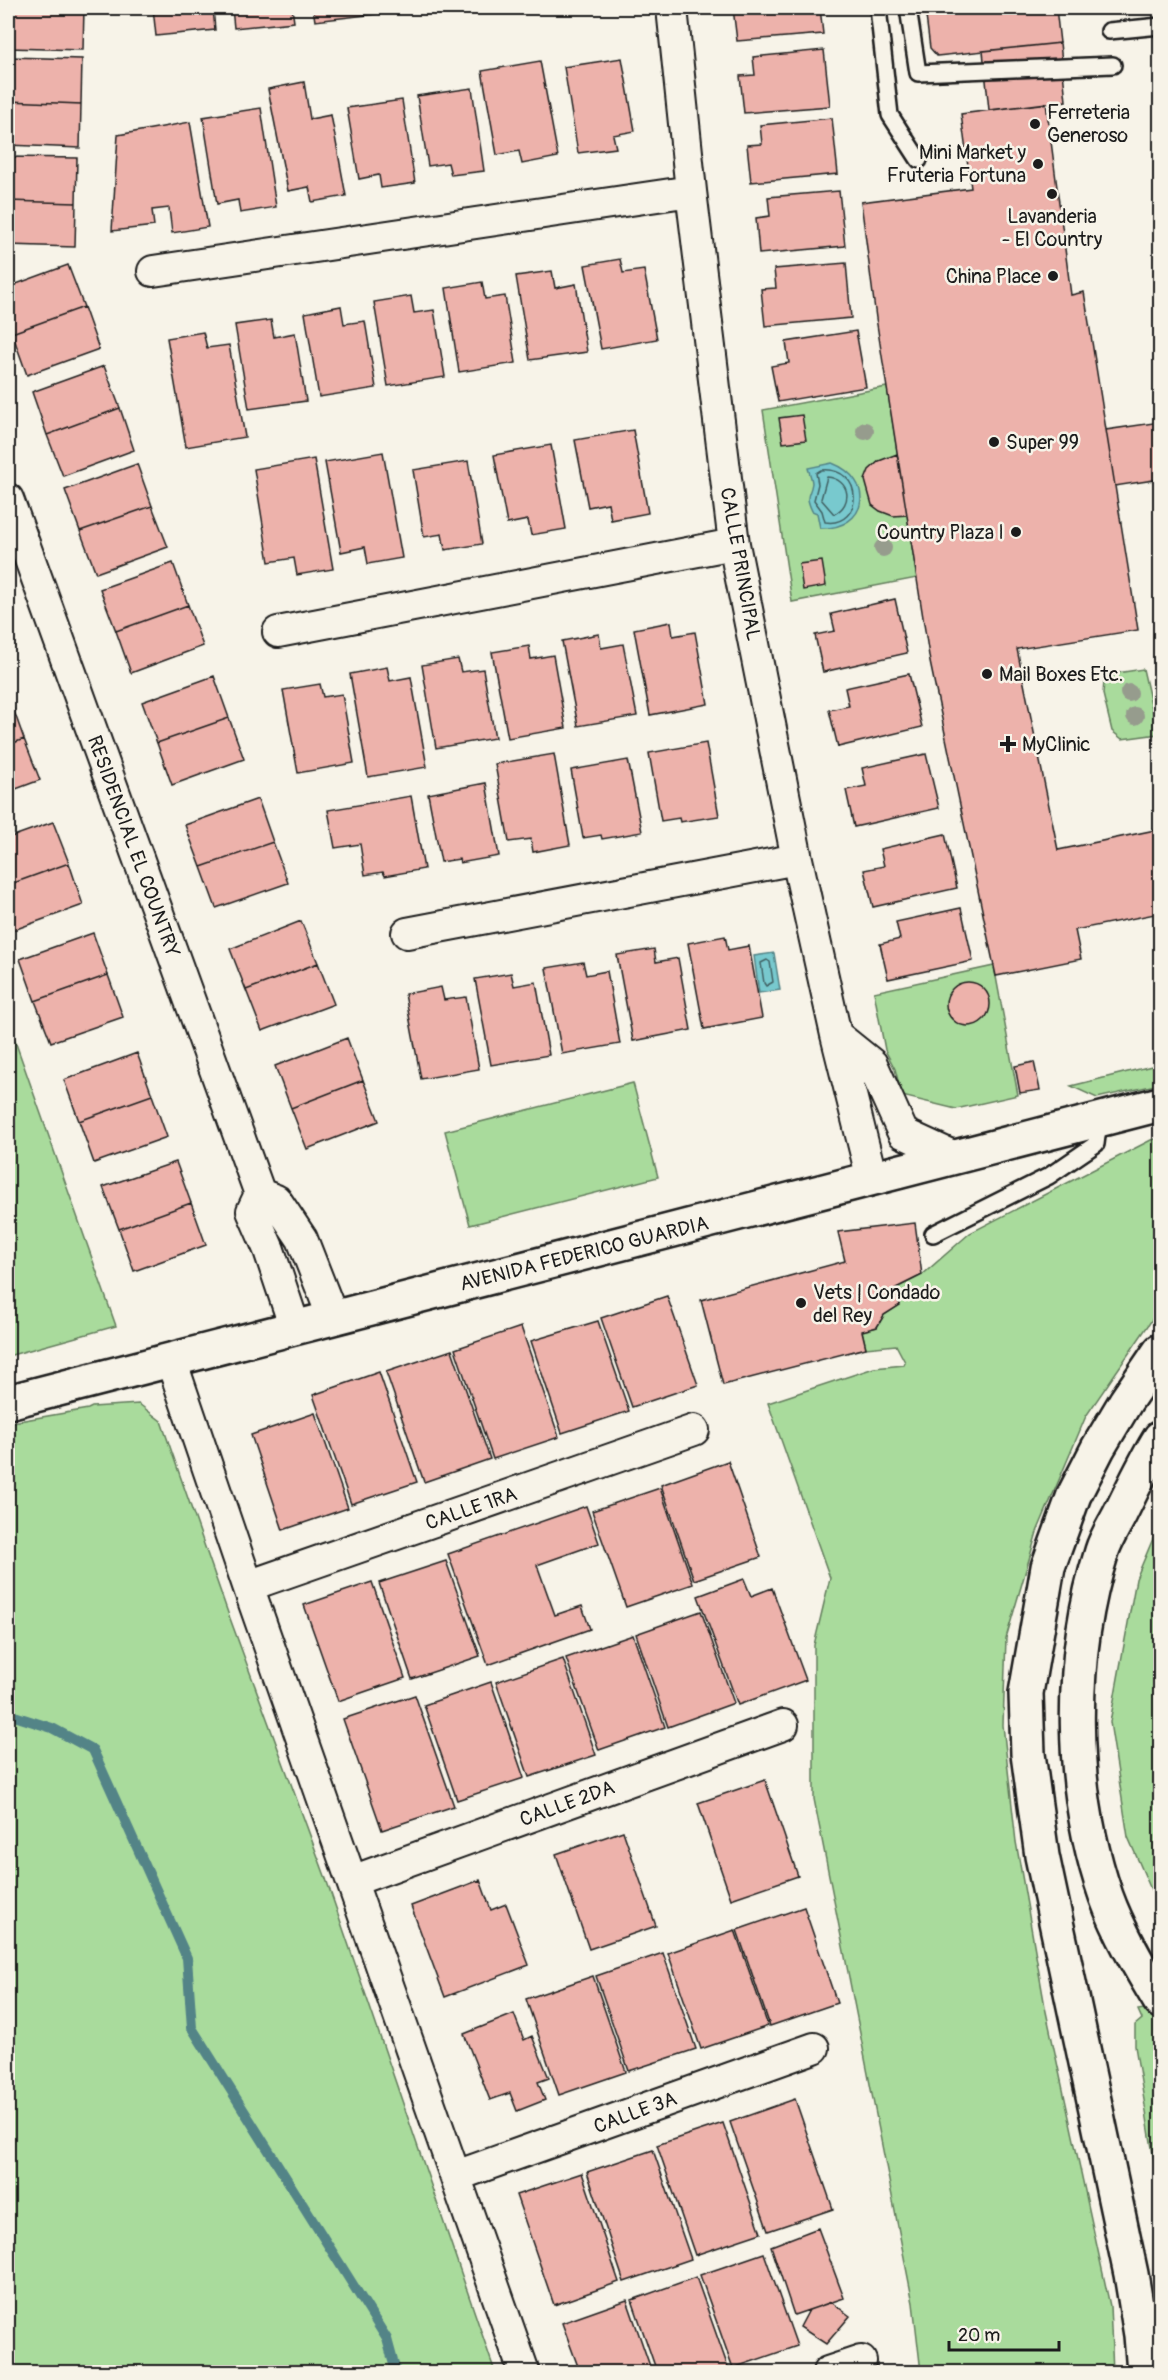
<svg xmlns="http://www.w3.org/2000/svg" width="1168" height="2380" viewBox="0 0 1168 2380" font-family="Pangolin,sans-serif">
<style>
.green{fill:#a9db9c;stroke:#627c5c;stroke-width:1.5}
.water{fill:#78c9ce;stroke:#538487;stroke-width:1.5}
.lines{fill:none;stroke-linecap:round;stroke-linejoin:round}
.shore{stroke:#416163;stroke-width:1.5}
.stream{stroke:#538487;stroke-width:10}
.building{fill:#edb2ab;stroke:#1c1c1c;stroke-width:1.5}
.lane-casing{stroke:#1c1c1c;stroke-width:20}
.street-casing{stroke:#1c1c1c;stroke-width:34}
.secondary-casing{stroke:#1c1c1c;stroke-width:38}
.highway-casing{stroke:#1c1c1c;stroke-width:38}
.lane{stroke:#f7f3e8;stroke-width:15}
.street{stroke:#f7f3e8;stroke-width:30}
.secondary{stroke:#f7f3e8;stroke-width:33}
.highway{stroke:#f7f3e8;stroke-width:33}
.tree{fill:#969c8d}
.poi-dot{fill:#1c1c1c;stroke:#f7f3e8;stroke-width:2}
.labels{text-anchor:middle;stroke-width:5;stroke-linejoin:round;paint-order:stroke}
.poi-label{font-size:20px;fill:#1c1c1c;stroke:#f7f3e8;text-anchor:start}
.street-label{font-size:20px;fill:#1c1c1c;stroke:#f7f3e8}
</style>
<rect width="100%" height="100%" fill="#f7f3e8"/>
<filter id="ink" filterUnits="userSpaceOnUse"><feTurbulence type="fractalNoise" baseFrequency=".0167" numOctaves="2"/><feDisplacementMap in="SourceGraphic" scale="12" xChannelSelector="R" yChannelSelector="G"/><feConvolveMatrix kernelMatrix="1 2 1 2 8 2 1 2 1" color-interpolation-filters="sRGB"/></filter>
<g filter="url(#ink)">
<!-- green -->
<path class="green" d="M887 387 917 578 792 602 763 410Z
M1143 669 1158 734 1122 739 1112 731 1103 694 1104 681 1117 673Z
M994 966 1018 1095 956 1109 902 1096 895 1069 885 1050 874 992Z
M8 1021 116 1326 8 1356Z
M1160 1064V1084L1097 1098 1071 1086Z
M633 1083 658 1177 470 1225 445 1131Z
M1160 1138V1308L1086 1416 1037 1532 1006 1638 1003 1725 1016 1842 1045 2007 1110 2306 1113 2372H921L913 2303 814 1799V1645L830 1578 768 1403 874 1368 904 1365 905 1362 896 1345 866 1348 862 1331 877 1327 884 1315 900 1305 896 1288 922 1275 970 1233 1151 1140Z
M139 1404 161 1421 228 1613 325 1876 495 2372H8V1426L13 1422 88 1409 92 1407Z
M1160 1522V1910L1128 1837 1110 1722 1136 1579Z
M1150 2008 1160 2025V2196L1135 2046V2025L1142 2019 1138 2010Z"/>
<!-- water -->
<path class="water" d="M832 463C876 480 868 530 820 528L817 513 812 511C804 493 810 497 812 483 812 479 809 472 808 468Z
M774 953 780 990 759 993 754 956Z"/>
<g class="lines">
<!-- shore -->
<path class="shore" d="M821 470C865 466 864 528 825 522L822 511 814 500 818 484 816 473Z
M827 477C850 479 854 504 834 514L821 499Z
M767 960 770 962 773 982 766 986 764 983 761 963Z"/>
<!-- stream -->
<path class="stream" d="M8 1714 52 1728 93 1750 187 1958 192 2028 387 2339 396 2372"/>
</g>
<!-- building -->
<path class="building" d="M8 8H84L83 50 8 48Z
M153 8H213L215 30 156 36Z
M232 8H292L294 22 234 28Z
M313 8H374L375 14 315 21Z
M392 8H447L393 13Z
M733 8H820L823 34 737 41Z
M925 8H1056L1060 43 937 56 930 48Z
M1060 43 1066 101 989 110 983 51Z
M824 50 830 106 744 113 740 76 755 75 753 57Z
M8 57 82 59 81 104 8 101Z
M622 58 635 131 613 135 616 148 578 153 564 67Z
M540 61 558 157 522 164 519 151 497 155 482 71Z
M304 82 310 119 331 115 346 196 312 202 309 187 288 191 268 89Z
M472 88 484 171 451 175 448 163 428 166 417 96Z
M402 100 415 183 381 188 379 175 359 179 347 108Z
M8 101 81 104 80 148 8 145Z
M1046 103 1071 295 1084 292 1138 630 1017 649 1058 850 1160 829V913L1075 930 1081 959 996 976 930 662 876 318 861 202 971 188 961 114Z
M261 108 276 207 240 213 238 200 217 204 203 117Z
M832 118 838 174 751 182 747 145 762 144 760 125Z
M190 122 208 227 172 233 169 208 152 210 154 226 112 231 118 135Z
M8 157 77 158 76 203 8 201Z
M839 191 845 246 759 254 756 218 770 216 768 197Z
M8 201 76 203 75 247 8 245Z
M620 259 623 273 644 270 657 339 601 349 585 265Z
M846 263 851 318 765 326 761 289 776 288 774 269Z
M68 265 84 307 12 333 8 322V287Z
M552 271 555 288 576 284 587 352 530 360 516 276Z
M482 282 485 299 505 296 516 363 459 372 446 288Z
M411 296 414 313 434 310 445 377 388 386 374 302Z
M341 306 344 324 365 321 376 388 319 397 305 313Z
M84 307 99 349 27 375 12 333Z
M271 320 274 337 295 333 306 401 249 409 235 325Z
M856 331 866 387 778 402 771 366 789 363 786 342Z
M203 332 207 348 229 345 245 437 186 447 167 338Z
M104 366 120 408 47 435 32 392Z
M120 408 134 450 63 476 47 435Z
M802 415 806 440 783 443 779 418Z
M1160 422V479L1115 486 1106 430Z
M633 430 648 513 611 520 608 503 588 507 575 440Z
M551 445 566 529 531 535 528 520 507 524 494 455Z
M383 452 402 558 368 564 365 547 341 552 325 462Z
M897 454 907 515 893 516 880 511 872 505 865 480 869 470 879 461Z
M314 459 333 569 297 575 294 558 269 562 254 469Z
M468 461 482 544 445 550 442 534 424 537 413 470Z
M137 464 152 506 80 531 65 490Z
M152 506 168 547 96 573 80 531Z
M822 561 826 586 803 590 799 564Z
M173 563 188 605 116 631 100 589Z
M895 599 907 653 823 672 815 635 835 631 831 614Z
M188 605 203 646 131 673 116 631Z
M671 622 673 636 695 632 708 704 650 715 634 629Z
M599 634 601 648 623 644 637 716 578 726 562 641Z
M529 646 531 659 553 655 566 728 508 738 492 652Z
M458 659 461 672 483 669 495 738 436 748 422 665Z
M387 667 390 681 411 677 427 767 368 777 350 674Z
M909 674 922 727 838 747 829 710 849 706 845 688Z
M214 676 229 718 157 743 142 702Z
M320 684 323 697 342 694 354 763 298 773 283 690Z
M9 697 24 739 8 745V698Z
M229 718 244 759 172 785 157 743Z
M24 739 40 780 8 792V745Z
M706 743 719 816 680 822 679 818 661 821 649 753Z
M554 754 570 845 533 852 531 839 509 842 495 764Z
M926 754 939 808 854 827 846 790 866 786 862 768Z
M628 760 642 832 602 839 601 835 583 838 571 770Z
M486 783 499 856 460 863 459 859 441 862 428 794Z
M411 796 424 869 385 876 383 872 365 875 360 844 335 848 328 810Z
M258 799 273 842 201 867 185 825Z
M53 822 69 863 8 885V838Z
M945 834 957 888 873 907 864 870 884 866 880 849Z
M273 842 288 883 216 908 201 867Z
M69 863 83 905 11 931 8 921V885Z
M961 908 973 961 888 979 880 944 900 939 896 922Z
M301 921 318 963 246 990 230 949Z
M93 933 108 975 35 1001 20 959Z
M725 936 728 950 749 946 762 1018 704 1029 688 943Z
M654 949 656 962 678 958 691 1030 633 1041 617 955Z
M583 962 586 975 607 971 620 1044 562 1054 546 968Z
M318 963 334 1004 262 1031 246 990Z
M511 973 514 986 536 982 549 1055 491 1065 475 979Z
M108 975 123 1017 51 1042 35 1001Z
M946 1004a22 22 0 1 1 44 0a22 22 0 1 1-44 0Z
M441 987 444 1000 466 997 479 1069 421 1079 405 994Z
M347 1038 363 1080 291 1108 275 1066Z
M137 1053 152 1095 79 1121 64 1080Z
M1034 1062 1040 1090 1020 1093 1015 1066Z
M363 1080 379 1121 307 1149 291 1108Z
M152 1095 167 1137 94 1163 79 1121Z
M176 1162 191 1203 119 1229 103 1187Z
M191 1203 206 1245 134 1271 119 1229Z
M915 1223 922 1275 896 1288 900 1305 884 1315 877 1327 862 1331 866 1348 723 1385 701 1300 845 1261 838 1232Z
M667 1296 698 1385 632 1407 601 1318Z
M598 1321 629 1411 562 1433 531 1341Z
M521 1327 559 1437 493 1459 455 1349Z
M452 1350 490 1459 424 1482 386 1372Z
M379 1372 417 1482 351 1504 313 1395Z
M315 1413 348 1508 283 1530 251 1435Z
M728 1461 761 1557 694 1580 661 1485Z
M660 1488 693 1584 626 1607 592 1511Z
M586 1506 599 1543 537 1565 555 1615 582 1606 590 1629 488 1665 448 1554Z
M446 1561 480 1656 412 1679 379 1583Z
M744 1579 751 1596 772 1588 806 1680 738 1705 698 1596Z
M372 1582 405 1678 338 1701 304 1605Z
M701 1611 734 1703 668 1727 636 1634Z
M633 1635 665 1727 599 1750 566 1658Z
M563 1659 596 1755 529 1777 496 1682Z
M491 1682 524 1778 457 1800 424 1705Z
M415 1695 454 1806 382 1830 343 1719Z
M765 1780 798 1876 731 1899 698 1803Z
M623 1831 656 1926 589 1949 556 1854Z
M480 1880 491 1910 506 1904 529 1965 445 1997 411 1906Z
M804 1907 837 2003 770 2026 737 1930Z
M735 1930 768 2026 701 2049 668 1953Z
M663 1953 696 2049 629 2071 596 1976Z
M593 1976 626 2072 559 2095 526 1999Z
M514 2014 524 2040 532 2036 549 2078 538 2082 545 2100 517 2111 510 2093 490 2100 464 2034Z
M795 2099 833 2209 768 2231 730 2122Z
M723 2123 761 2233 695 2255 657 2145Z
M653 2150 691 2259 624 2282 587 2172Z
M582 2173 619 2282 554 2305 516 2195Z
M818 2228 844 2298 794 2315 771 2246Z
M764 2253 797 2346 733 2368 700 2275Z
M696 2277 729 2370 721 2372H657L632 2300Z
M627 2300 652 2372H580L562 2323Z
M831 2302 850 2316 826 2344 800 2327 809 2310Z"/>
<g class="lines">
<!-- lane casing -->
<g class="lane-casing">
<path id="lane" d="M878 8 890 115 919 160
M908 8 918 73 1113 65
M1109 31 1160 26
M933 1234 1049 1176 1096 1144 1099 1120"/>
</g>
<!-- street casing -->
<g class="street-casing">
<path id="street" d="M672 8 691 191 734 544 797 859 836 1035 872 1179
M153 271 691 191
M8 499 260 1194 252 1211 269 1250 295 1328
M278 632 734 544
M407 933 797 859
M836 1035 872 1064 903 1133 955 1157
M260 1194 276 1200 302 1239 333 1318
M171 1360 248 1586 524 2372
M248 1586 694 1430
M352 1881 783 1725
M456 2176 814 2048
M828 2372 861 2361"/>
</g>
<!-- secondary casing -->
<g class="secondary-casing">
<path id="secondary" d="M8 1402 1160 1104"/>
</g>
<!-- highway casing -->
<g class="highway-casing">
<path id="highway" d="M1160 1438C1145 1462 1133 1488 1120 1514 1114 1526 1106 1538 1102 1551 1068 1658 1069 1790 1106 1896 1119 1932 1140 1968 1160 2001
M1144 2372 1141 2335 1131 2274 1042 1856 1028 1754 1026 1693 1048 1567 1074 1495 1098 1448 1126 1401 1160 1351"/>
</g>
<!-- lane -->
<use href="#lane" class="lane"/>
<!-- street -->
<use href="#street" class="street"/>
<!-- secondary -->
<use href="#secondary" class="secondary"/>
<!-- highway -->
<use href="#highway" class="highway"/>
</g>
<!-- trees -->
<g class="tree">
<circle cx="865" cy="431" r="9"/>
<circle cx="883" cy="548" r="9"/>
<circle cx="1129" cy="693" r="9"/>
<circle cx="1135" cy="716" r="9"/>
</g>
</g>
<!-- markers -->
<g class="poi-dot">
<circle cx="1035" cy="124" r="6"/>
<circle cx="1038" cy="164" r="6"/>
<circle cx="1052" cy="194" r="6"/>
<circle cx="1053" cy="276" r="6"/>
<circle cx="994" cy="442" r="6"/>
<circle cx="1016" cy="532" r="6"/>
<circle cx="987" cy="674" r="6"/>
<path d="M1005 735h6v6h6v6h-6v6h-6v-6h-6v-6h6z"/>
<circle cx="801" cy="1303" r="6"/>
</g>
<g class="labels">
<!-- poi labels -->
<g class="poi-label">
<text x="1047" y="119">Ferreteria<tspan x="1047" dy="23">Generoso</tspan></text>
<text x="1026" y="159" text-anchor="end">Mini Market y<tspan x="1026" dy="23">Fruteria Fortuna</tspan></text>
<text x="1052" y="223" text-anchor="middle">Lavanderia<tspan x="1052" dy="23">- El Country</tspan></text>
<text x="1041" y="283" text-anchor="end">China Place</text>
<text x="1006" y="449">Super 99</text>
<text x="1004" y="539" text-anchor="end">Country Plaza I</text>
<text x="999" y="681">Mail Boxes Etc.</text>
<text x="1022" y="751">MyClinic</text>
<text x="813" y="1299">Vets | Condado<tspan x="813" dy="23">del Rey</tspan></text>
</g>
<!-- street labels -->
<g class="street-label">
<text transform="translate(741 564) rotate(80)" y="7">CALLE PRINCIPAL</text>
<text transform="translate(134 846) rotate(70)" y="7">RESIDENCIAL EL COUNTRY</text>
<text transform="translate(584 1253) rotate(-14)" y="7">AVENIDA FEDERICO GUARDIA</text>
<text transform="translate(471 1508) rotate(-19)" y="7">CALLE 1RA</text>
<text transform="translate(567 1803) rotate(-20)" y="7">CALLE 2DA</text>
<text transform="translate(635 2112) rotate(-20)" y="7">CALLE 3A</text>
</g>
</g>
<!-- margin -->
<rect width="1168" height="2380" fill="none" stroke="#f7f3e8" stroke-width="30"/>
<rect x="15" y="15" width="1138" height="2350" fill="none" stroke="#1c1c1c" stroke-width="2" filter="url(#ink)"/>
<!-- scale -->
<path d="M949 2341v9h110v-9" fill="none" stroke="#1c1c1c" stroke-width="3"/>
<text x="958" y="2341" font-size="18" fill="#1c1c1c" stroke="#f7f3e8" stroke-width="4.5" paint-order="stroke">20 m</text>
</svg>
